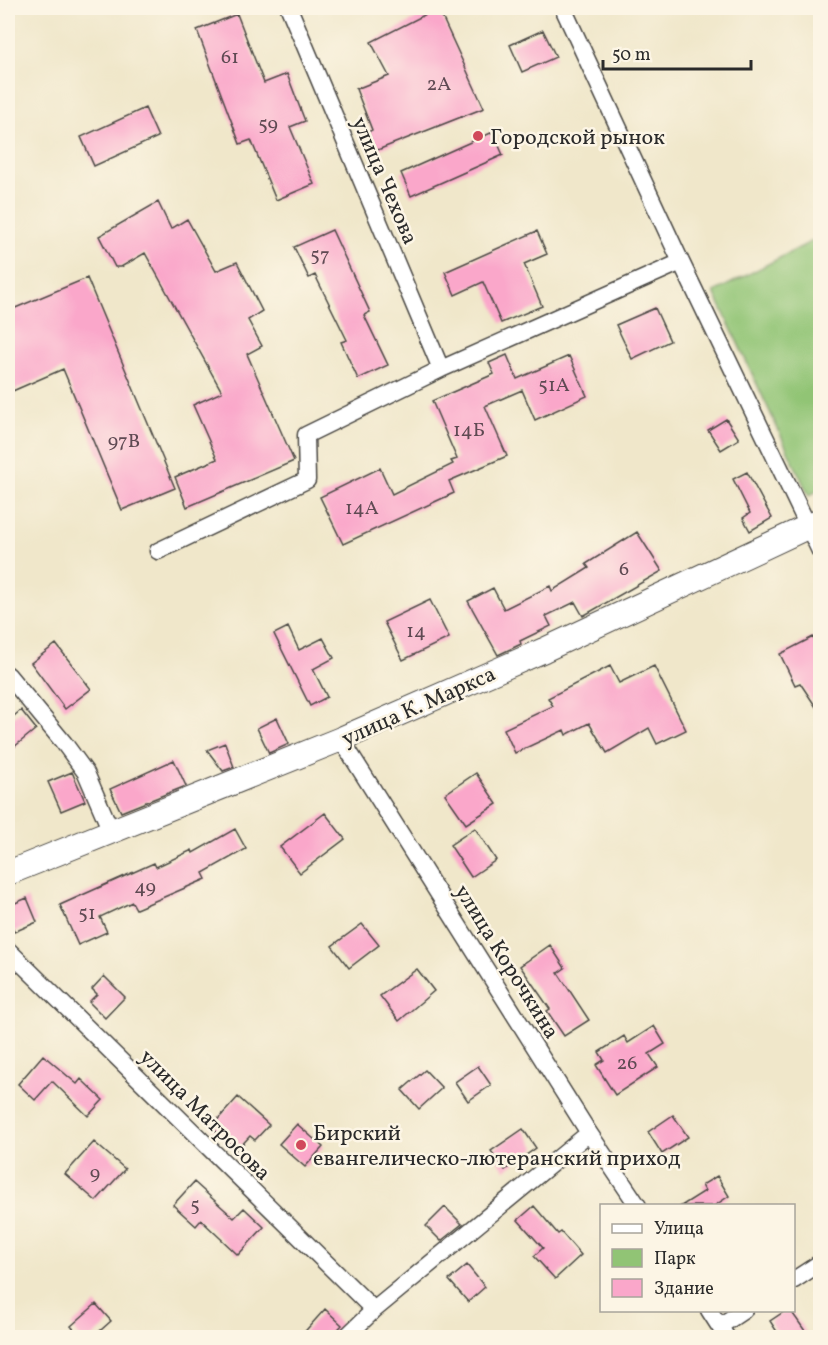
<svg xmlns="http://www.w3.org/2000/svg" width="828" height="1345" viewBox="0 0 828 1345" font-family="Vollkorn,serif">
<style>
.green{fill:#91c475;stroke:#5e7850;stroke-width:1.5}
.building{fill:#faa7ca}
.lines{fill:none;stroke-linecap:round;stroke-linejoin:round}
.minor-casing{stroke:#494743;stroke-width:19}
.secondary-casing{stroke:#494743;stroke-width:26}
.minor{stroke:#fff;stroke-width:16}
.secondary{stroke:#fff;stroke-width:24}
.poi-dot{fill:#d1495b;stroke:#fcf5e5;stroke-width:2}
.labels{text-anchor:middle;stroke-width:5;stroke-linejoin:round;paint-order:stroke}
.number-label{font-size:20px;fill:#5f4a53}
.poi-label{font-size:22px;fill:#2b2b2b;stroke:#fcf5e5;text-anchor:start}
.street-label{font-size:22px;fill:#2b2b2b;stroke:#fcf5e5}
</style>
<rect width="100%" height="100%" fill="#fcf5e5"/>
<filter id="ink" filterUnits="userSpaceOnUse"><feTurbulence type="fractalNoise" baseFrequency=".0167" numOctaves="2"/><feDisplacementMap in="SourceGraphic" scale="12" xChannelSelector="R" yChannelSelector="G"/><feConvolveMatrix kernelMatrix="1 2 1 2 8 2 1 2 1" color-interpolation-filters="sRGB"/></filter>
<filter id="wash" filterUnits="userSpaceOnUse"><feTurbulence type="fractalNoise" baseFrequency=".008" numOctaves="4" result="noise"/><feDisplacementMap in="SourceGraphic" scale="24" xChannelSelector="R" yChannelSelector="G"/><feGaussianBlur stdDeviation="1.35" result="paint"/><feColorMatrix in="noise" values="0 0 0 0 0 0 0 0 0 0 0 0 0 0 0 0 0 1.4 0 .05"/><feComposite in="paint" operator="in"/></filter>
<g filter="url(#wash)">
<rect width="100%" height="100%" fill="#f0e7ca"/>
<!-- green -->
<path class="green" d="M820 237V489L809 496 714 292Z"/>
<g id="blocks">
<!-- building -->
<path class="building" d="M438 8 484 108 375 151 368 132 372 130 356 89 389 76 371 42Z
M237 14 264 83 287 74 305 121 290 127 314 184 276 200 251 140 240 144 197 30Z
M543 30 556 57 522 72 510 45Z
M145 108 158 137 94 166 81 137Z
M493 132 503 155 411 196 401 173Z
M158 202 171 229 187 219 216 271 237 262 262 311 248 320 262 346 247 354 294 461 187 507 175 477 217 459 193 405 222 392 145 253 121 267H115L99 236Z
M332 230 370 312 364 315 388 365 358 379 341 342 347 340 315 275 309 278 294 247Z
M537 231 547 254 524 264 542 306 501 323 483 282 455 295 445 272Z
M87 278 175 488 122 510 63 369 8 393V311Z
M655 308 670 341 632 359 616 325Z
M507 355 517 379 569 356 587 396 535 420 522 390 485 406 507 456 449 481 454 493 343 544 320 497 380 468 392 494 453 464 451 461 457 459 432 401 494 374 489 363Z
M726 419 739 439 721 450 708 430Z
M747 472 772 518 750 531 743 518 750 513 733 479Z
M637 532 662 571 583 616 575 602 546 616 551 626 520 641 521 644 498 655 468 601 493 588 504 609 550 586 552 591 589 568 586 564Z
M430 600 449 638 403 660 384 622Z
M288 627 299 650 323 638 334 658 313 669 327 697 310 706 274 634Z
M813 637 820 652V713L800 683 795 685 780 654Z
M56 644 91 689 65 709 31 663Z
M610 666 619 683 654 666 686 730 657 744 649 728 607 753 589 723 566 735 564 730 515 753 504 729 553 706 548 698Z
M21 710 36 729 8 752V721Z
M277 718 289 744 269 753 257 728Z
M225 743 234 767 223 771 207 750Z
M174 760 186 786 121 812 110 789Z
M72 772 85 801 61 811 48 782Z
M476 773 497 804 466 824 445 794Z
M325 813 345 839 300 873 280 847Z
M475 828 496 860 471 877 450 845Z
M235 829 246 849 203 873 206 879 136 909 132 902 100 917 107 932 78 945 60 905 154 863 156 867 192 850 193 853Z
M27 898 37 922 14 932 8 916V906Z
M362 924 379 945 349 968 332 946Z
M550 945 565 968 558 973 589 1020 564 1036 547 1011 550 1009 520 966Z
M417 969 434 991 399 1021 380 996Z
M104 976 125 997 105 1018 89 1002 97 994 92 989Z
M654 1026 665 1044 649 1054 658 1067 615 1095 596 1065 604 1060 599 1052 624 1036 628 1043Z
M43 1055 77 1084 81 1079 103 1100 88 1116 52 1081 35 1100 18 1084Z
M478 1066 491 1085 468 1101 455 1082Z
M425 1070 442 1088 419 1109 402 1090Z
M238 1097 269 1125 255 1140 250 1136 237 1150 211 1127Z
M673 1115 688 1137 662 1154 648 1132Z
M297 1124 323 1147 305 1167 279 1144Z
M523 1129 536 1148 505 1170 491 1151Z
M94 1142 125 1169 96 1201 65 1174Z
M717 1176 729 1196 714 1206H681L705 1191 702 1185Z
M194 1182 234 1218 244 1208 264 1227 238 1255 201 1220 196 1226 173 1205Z
M534 1206 558 1234 561 1232 581 1255 555 1279 534 1256 543 1248 518 1220Z
M445 1207 462 1224 441 1241 426 1226Z
M467 1265 485 1287 468 1302 449 1280Z
M96 1304 111 1321 92 1338H81L71 1326Z
M325 1309 342 1325 330 1338H299Z
M785 1311H791L810 1338H781L770 1321Z"/>
</g>
</g>
<g filter="url(#ink)">
<use href="#blocks" fill-opacity="0" stroke="#494743" stroke-width="1.5"/>
<g class="lines">
<!-- minor casing -->
<g class="minor-casing">
<path id="minor" d="M289 8 441 369 681 262
M563 8 681 262 820 551
M158 551 307 480 306 435 441 369
M8 675 64 743 86 773 111 831
M341 739 589 1133 638 1206
M8 950 374 1310
M794 1280 820 1263
M709 1310 727 1338
M720 1326 744 1310
M345 1338 374 1310 589 1133"/>
</g>
<!-- secondary casing -->
<g class="secondary-casing">
<path id="secondary" d="M8 873 341 739 544 650 820 521"/>
</g>
<!-- minor -->
<use href="#minor" class="minor"/>
<!-- secondary -->
<use href="#secondary" class="secondary"/>
</g>
</g>
<!-- markers -->
<g class="poi-dot">
<circle cx="478" cy="136" r="6"/>
<circle cx="301" cy="1145" r="6"/>
</g>
<g class="labels">
<!-- number labels -->
<g class="number-label">
<text x="230" y="63">61</text>
<text x="439" y="90">2А</text>
<text x="268" y="130">59</text>
<text x="320" y="261">57</text>
<text x="554" y="391">51А</text>
<text x="469" y="436">14Б</text>
<text x="124" y="447">97В</text>
<text x="362" y="514">14А</text>
<text x="624" y="575">6</text>
<text x="416" y="637">14</text>
<text x="145" y="893">49</text>
<text x="87" y="919">51</text>
<text x="627" y="1069">26</text>
<text x="95" y="1179">9</text>
<text x="195" y="1211">5</text>
</g>
<!-- poi labels -->
<g class="poi-label">
<text x="490" y="144">Городской рынок</text>
<text x="313" y="1140">Бирский<tspan x="313" dy="25">евангелическо-лютеранский приход</tspan></text>
</g>
<!-- street labels -->
<g class="street-label">
<text transform="translate(386 180) rotate(67)" y="8">улица Чехова</text>
<text transform="translate(418 705) rotate(-24)" y="8">улица К. Маркса</text>
<text transform="translate(508 961) rotate(58)" y="8">улица Корочкина</text>
<text transform="translate(206 1114) rotate(45)" y="8">улица Матросова</text>
</g>
</g>
<!-- margin -->
<rect width="828" height="1345" fill="none" stroke="#fcf5e5" stroke-width="30"/>
<!-- legend -->
<rect x="600" y="1204" width="195" height="108" fill="#fcf5e5" stroke="#a8a49b" stroke-width="1.5"/>
<rect x="612" y="1224" width="30" height="9" fill="#ffffff" stroke="#a8a49b" stroke-width="1.5"/>
<text x="654" y="1234" font-size="18" fill="#2b2b2b">Улица</text>
<rect x="612" y="1249" width="30" height="18" fill="#91c475" stroke="#a8a49b" stroke-width="1.5"/>
<text x="654" y="1264" font-size="18" fill="#2b2b2b">Парк</text>
<rect x="612" y="1279" width="30" height="18" fill="#faa7ca" stroke="#a8a49b" stroke-width="1.5"/>
<text x="654" y="1294" font-size="18" fill="#2b2b2b">Здание</text>
<!-- scale -->
<path d="M603 60v9h148v-9" fill="none" stroke="#2b2b2b" stroke-width="3"/>
<text x="612" y="60" font-size="18" fill="#2b2b2b" stroke="#fcf5e5" stroke-width="4.5" paint-order="stroke">50 m</text>
</svg>
